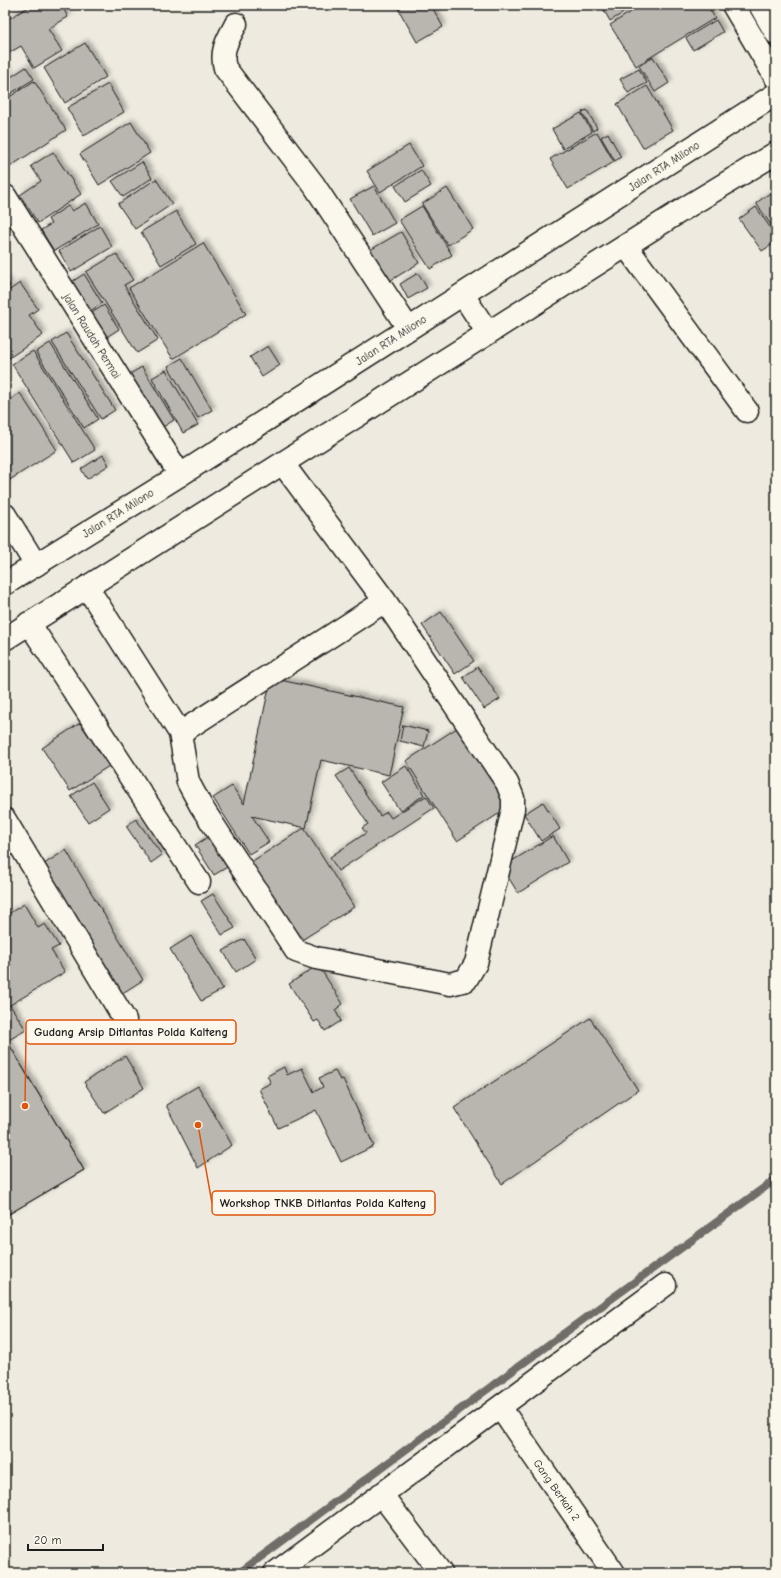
<svg xmlns="http://www.w3.org/2000/svg" width="781" height="1578" viewBox="0 0 781 1578" font-family="'Comic Neue',sans-serif">
<style>
.lines{fill:none;stroke-linecap:round;stroke-linejoin:round}
.stream{stroke:#6f6d69;stroke-width:8}
.building{fill:#b9b6af;stroke:#1c1c1c;filter:url(#shadow)}
.minor-casing{stroke:#1c1c1c;stroke-width:25}
.highway-casing{stroke:#1c1c1c;stroke-width:25}
.minor{stroke:#fbf7ec;stroke-width:22}
.highway{stroke:#fbf7ec;stroke-width:22}
.labels{text-anchor:middle;stroke-width:3.5;stroke-linejoin:round;paint-order:stroke}
.street-label{font-size:11px;fill:#1c1c1c;stroke:#fbf7ec}
.leader{fill:none;stroke:#de560d;stroke-width:1.5}
.callout-dot{fill:#de560d;stroke:#fbf7ec;stroke-width:1.5}
.callout{fill:#fbf7ec;stroke:#de560d;stroke-width:1.5}
.callout-label{font-size:12px;text-anchor:middle;font-weight:bold;fill:#1c1c1c}
</style>
<defs>
<filter id="shadow"><feDropShadow dx="3.5" dy="-3.5" stdDeviation="2" flood-color="#0004"/></filter>
</defs>
<rect width="100%" height="100%" fill="#eeeadf"/>
<filter id="ink" filterUnits="userSpaceOnUse"><feTurbulence type="fractalNoise" baseFrequency=".025" numOctaves="2"/><feDisplacementMap in="SourceGraphic" scale="8" xChannelSelector="R" yChannelSelector="G"/><feConvolveMatrix kernelMatrix="1 2 1 2 8 2 1 2 1" color-interpolation-filters="sRGB"/></filter>
<g filter="url(#ink)">
<g class="lines">
<!-- stream -->
<path class="stream" d="M239 1573 504 1377 776 1179"/>
</g>
<!-- building -->
<path class="building" d="M32 5H61L68 17 48 29 62 51 34 68 21 46 7 54 5 50V21Z
M396 5H431L443 27 417 42Z
M601 5H636L610 21Z
M642 5H707L715 18 636 66 610 25Z
M716 20 723 32 693 50 686 38Z
M85 43 106 77 65 103 44 68Z
M653 57 669 83 655 92 639 66Z
M26 67 34 79 5 97V89L6 88 5 81Z
M5 68 9 74 5 77Z
M639 69 647 83 628 93 620 79Z
M34 81 66 130 8 168 5 163V100Z
M108 84 124 112 84 136 67 108Z
M647 86 673 130 643 148 617 104Z
M587 110 597 128 593 131 582 112Z
M581 113 592 132 563 149 552 129Z
M131 122 150 153 99 185 80 154Z
M597 132 614 162 568 189 550 159Z
M608 133 621 157 615 161 601 137Z
M409 145 422 166 380 192 367 171Z
M53 152 81 194 38 223 20 195 41 181 31 166Z
M142 162 152 178 123 197 112 181Z
M421 170 431 186 405 202 395 186Z
M156 179 172 204 135 229 118 204Z
M374 186 395 223 372 236 350 199Z
M447 188 473 229 448 245 422 204Z
M770 193 776 202V232L756 203Z
M86 203 98 224 54 251 41 230 51 224 48 219 68 206 72 211Z
M422 206 452 255 430 269 399 220Z
M756 207 776 236V242L762 251 739 219Z
M176 211 196 244 161 265 141 232Z
M100 226 112 247 71 272 59 251Z
M401 232 419 263 388 282 370 250Z
M203 243 246 314 173 359 129 288Z
M116 254 133 280 124 285 158 340 137 353 86 272Z
M418 273 427 288 408 299 400 284Z
M84 274 102 303 86 314 67 285Z
M5 279 10 286 5 289Z
M20 283 38 309 29 315 43 335 9 358 5 352V293Z
M104 305 119 329 102 340 87 316Z
M66 333 115 410 101 419 52 342Z
M50 343 98 419 84 428 36 352Z
M268 346 280 365 262 377 250 357Z
M33 351 95 450 74 463 12 364Z
M182 358 212 410 198 418 168 366Z
M142 367 174 420 158 430 126 376Z
M166 370 198 425 183 433 152 378Z
M20 393 57 450 5 483V403Z
M103 455 109 465 87 479 81 469Z
M441 612 474 661 455 674 422 625Z
M478 667 500 699 484 709 463 677Z
M271 678 404 707 389 775 321 760 306 828 252 816 269 842 249 854 213 798 232 786 244 804Z
M80 723 109 766 70 791 42 748Z
M403 725 428 731 424 747 400 741Z
M460 726 512 805 457 841 406 761Z
M406 766 424 795 400 811 381 782Z
M349 768 380 816 387 812 391 818 426 796 434 808 338 871 330 857 366 833 362 828 368 824 336 776Z
M92 782 109 808 88 822 71 796Z
M543 802 560 829 541 841 524 814Z
M136 819 162 855 151 863 126 826Z
M304 828 354 907 297 943 248 864Z
M211 835 229 866 214 875 195 845Z
M553 836 568 862 518 893 502 867Z
M66 850 143 980 121 994 44 864Z
M213 894 235 928 222 935 201 901Z
M24 904 38 928 45 924 59 946 51 950 65 972 10 1005 26 1030 7 1041 84 1170 9 1214 5 1207V916Z
M191 936 223 989 201 1001 170 949Z
M244 939 256 959 236 972 223 951Z
M318 965 343 1004 335 1010 341 1021 325 1031 318 1020 314 1022 289 984Z
M590 1018 638 1090 502 1184 454 1108Z
M7 1041 84 1170 9 1214 5 1207V1043Z
M125 1056 144 1088 104 1113 84 1082Z
M284 1067 287 1075 302 1068 314 1092 323 1087 319 1078 335 1071 340 1080 343 1079 374 1146 341 1162 316 1110 278 1128 259 1089 271 1083 267 1076Z
M198 1086 232 1145 198 1168 166 1105Z"/>
<g class="lines">
<!-- minor casing -->
<g class="minor-casing">
<path id="minor" d="M733 5 776 78
M760 5 776 33
M236 24C228 39 220 51 225 68L314 185 408 328
M5 196 180 475
M626 246 747 411
M5 515 36 565
M87 587 180 733 188 782 201 806 296 951 316 958 450 984 466 980 476 963 513 809V798L507 783 385 601 283 464
M29 623 199 882
M180 733 385 601
M5 820 125 1020
M500 1407 614 1573
M381 1494 441 1573
M275 1573 665 1285"/>
</g>
<!-- highway casing -->
<g class="highway-casing">
<path id="highway" d="M463 295 488 333
M5 584 180 475 776 94
M5 639 690 205 776 153"/>
</g>
<!-- minor -->
<use href="#minor" class="minor"/>
<!-- highway -->
<use href="#highway" class="highway"/>
</g>
</g>
<g class="labels">
<!-- street labels -->
<g class="street-label">
<text transform="translate(664 166) rotate(-33)" y="4">Jalan RTA Milono</text>
<text transform="translate(92 336) rotate(58)" y="4">jalan Raudah Permai</text>
<text transform="translate(391 340) rotate(-33)" y="4">Jalan RTA Milono</text>
<text transform="translate(118 513) rotate(-32)" y="4">Jalan RTA Milono</text>
<text transform="translate(557 1490) rotate(55)" y="4">Gang Berkah 2</text>
</g>
</g>
<!-- callouts -->
<path class="leader" d="M25 1106L26 1032M198 1125L212 1203"/>
<g class="callout-dot">
<circle cx="25" cy="1106" r="4"/>
<circle cx="198" cy="1125" r="4"/>
</g>
<g class="callout">
<rect x="26" y="1020" width="210" height="24" rx="4"/>
<rect x="212" y="1191" width="223" height="24" rx="4"/>
</g>
<g class="callout-label">
<text x="131" y="1036">Gudang Arsip Ditlantas Polda Kalteng</text>
<text x="323" y="1207">Workshop TNKB Ditlantas Polda Kalteng</text>
</g>
<!-- margin -->
<rect width="781" height="1578" fill="none" stroke="#fbf7ec" stroke-width="20"/>
<rect x="10" y="10" width="761" height="1558" fill="none" stroke="#1c1c1c" stroke-width="1.5" filter="url(#ink)"/>
<!-- scale -->
<path d="M28 1544v6h75v-6" fill="none" stroke="#1c1c1c" stroke-width="2"/>
<text x="34" y="1544" font-size="12" fill="#1c1c1c" stroke="#fbf7ec" stroke-width="3" paint-order="stroke">20 m</text>
</svg>
